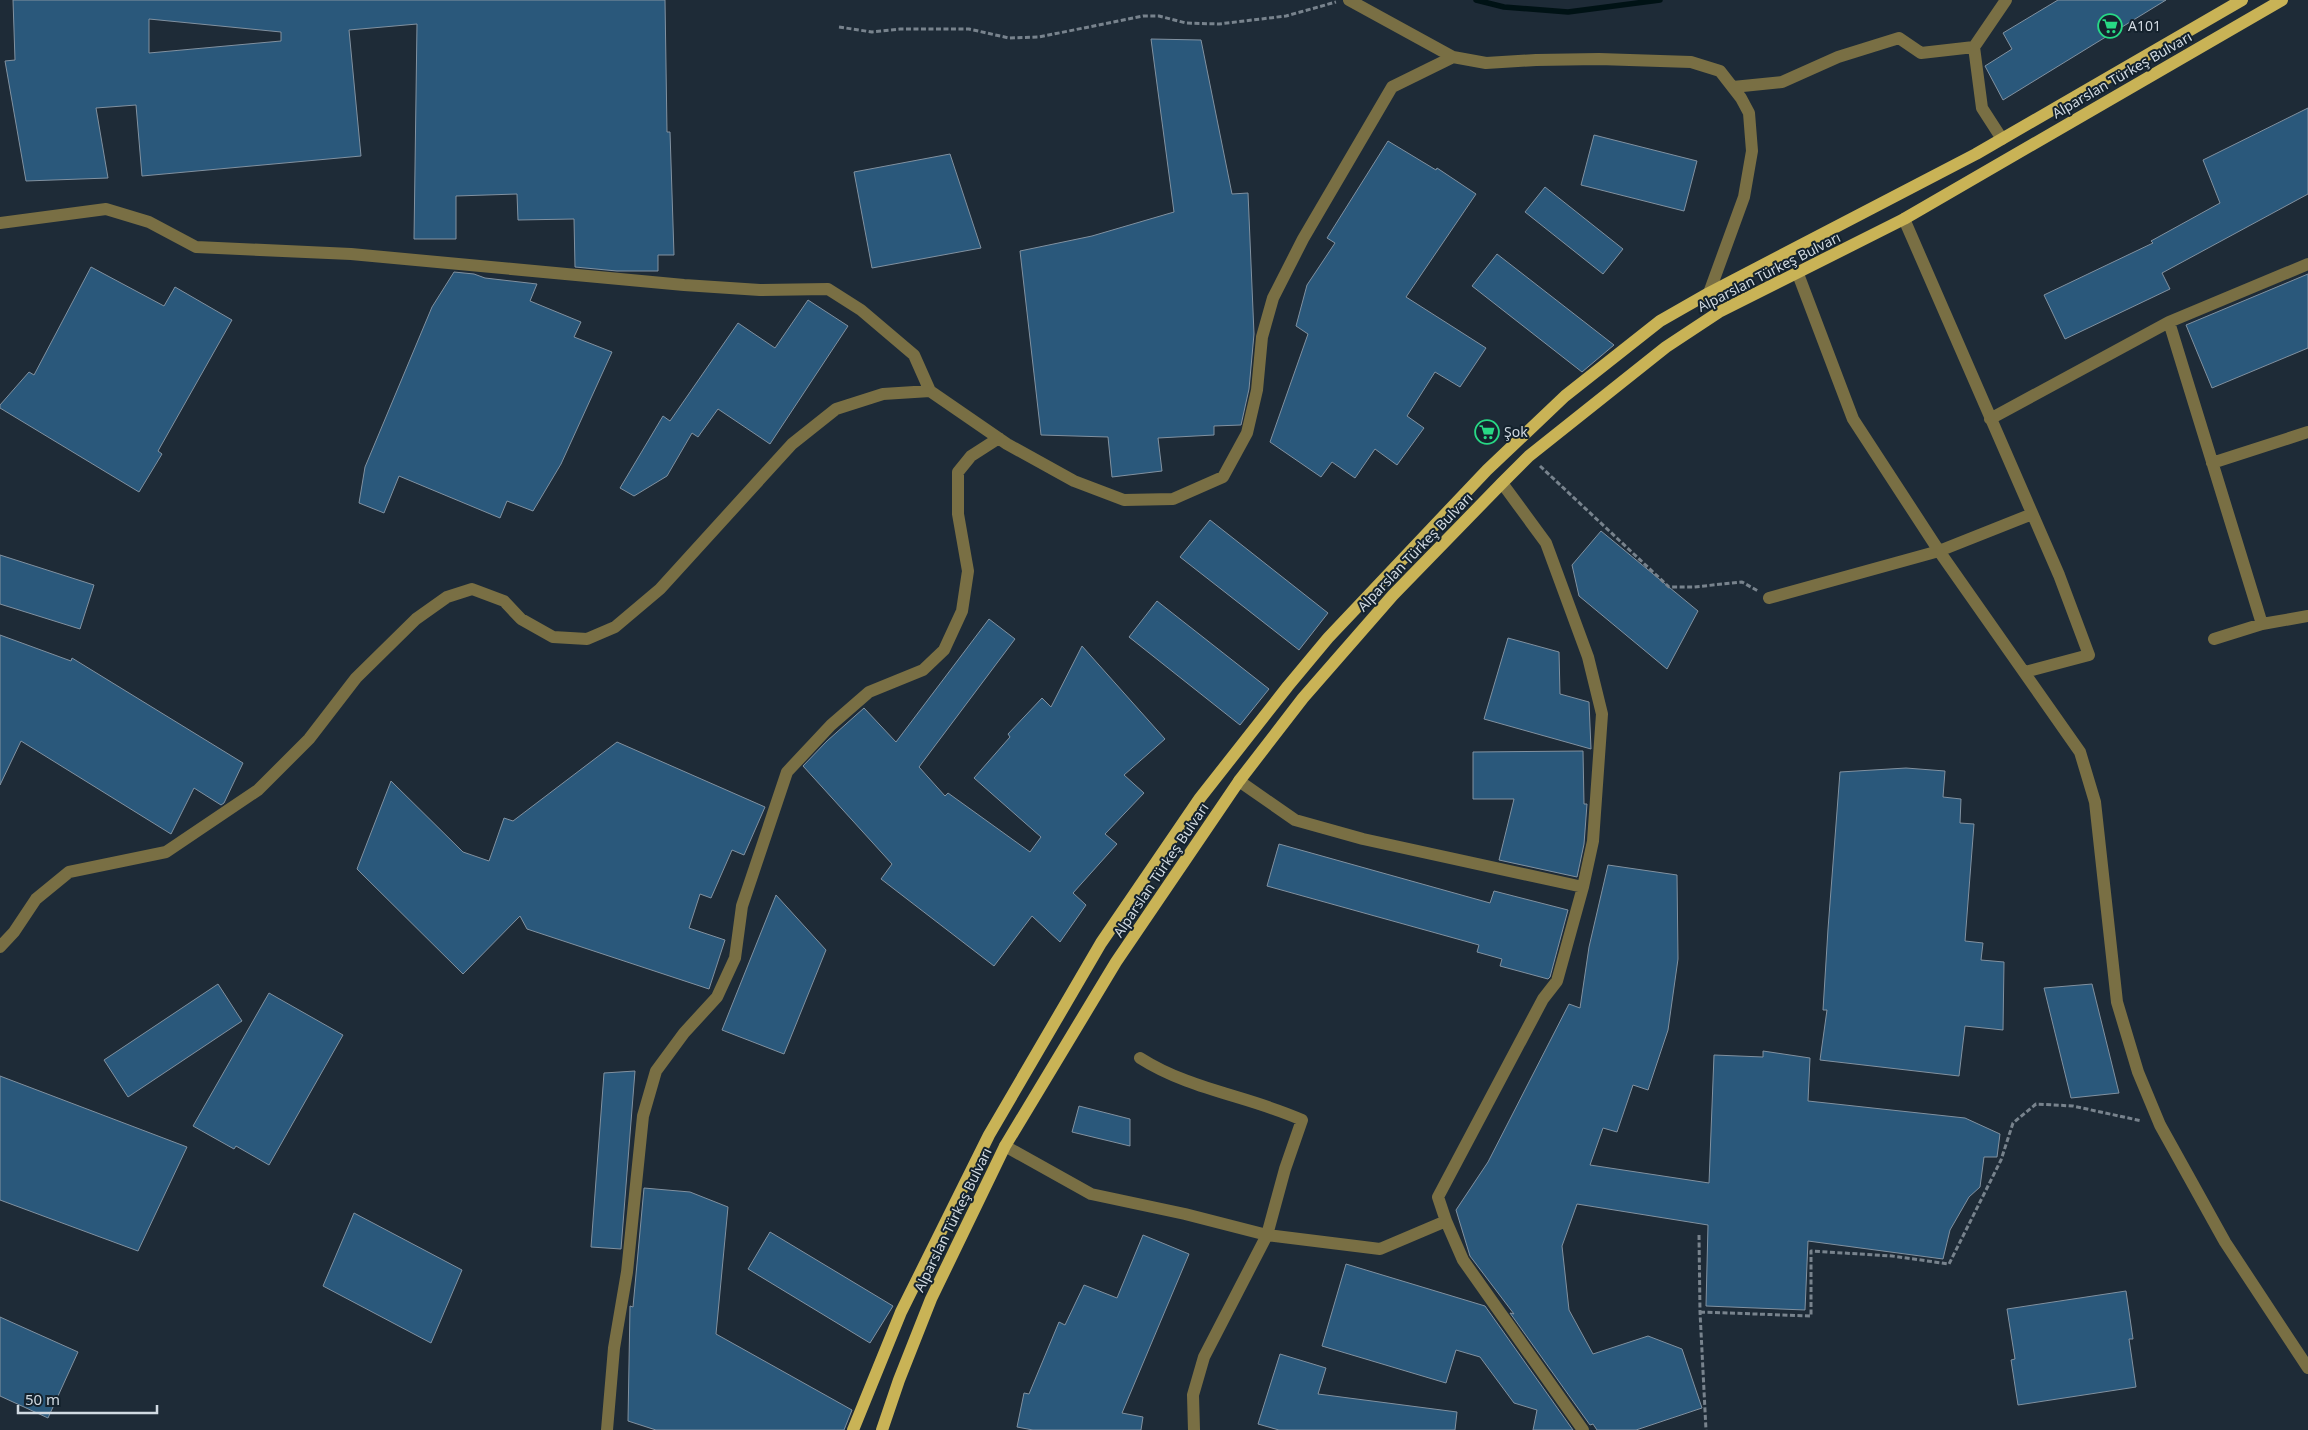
<svg xmlns="http://www.w3.org/2000/svg" width="2308" height="1430" viewBox="0 0 2308 1430" font-family="'Noto Sans',sans-serif">
<style>
.lines{fill:none;stroke-linecap:round;stroke-linejoin:round}
.stream{stroke:#001215;stroke-width:5.5}
.building{fill:#2a587b;stroke:#8191a0;fill-rule:evenodd}
.path{stroke:#78838d;stroke-width:3;stroke-dasharray:5 2.5;stroke-linecap:butt}
.minor{stroke:#796f44;stroke-width:12}
.major{stroke:#c9b356;stroke-width:12}
.labels{text-anchor:middle;stroke-width:4;stroke-linejoin:round;paint-order:stroke}
.poi-label{font-size:14px;fill:#d1dae2;stroke:#14222d;text-anchor:start}
.street-label{font-size:14px;fill:#d1dae2;stroke:#14222d}
</style>
<rect width="100%" height="100%" fill="#1e2b37"/>
<g class="lines">
<!-- stream -->
<path class="stream" d="M1476 0 1504 7 1568 12 1660 0"/>
</g>
<!-- building -->
<path class="building" d="M13 0H665L667 132H670L674 255H658V271H617L575 267 574 219 518 220 517 194 456 196V239H414L417 24 349 30 361 156 142 176 136 105 96 108 108 178 26 181 5 61 15 60ZM149 19 281 32V41L149 53Z
M2058 0H2166L2003 100 1985 66 2012 49 2003 33Z
M1151 39 1201 40 1232 194 1248 193 1254 334 1249 389 1241 425 1214 426V435L1158 438 1162 471 1112 477 1108 437 1041 435 1020 251 1092 236 1174 212Z
M2308 108V194L2162 273 2170 289 2065 339 2044 295 2153 243 2151 241 2220 203 2203 160Z
M1594 135 1697 161 1684 211 1581 185Z
M1388 141 1436 170 1437 168 1476 194 1406 297 1486 348 1460 387 1435 372 1407 416 1424 428 1397 465 1375 449 1355 478 1332 462 1321 477 1270 442 1308 334 1296 326 1307 285 1335 243 1327 238Z
M950 154 981 248 872 268 854 172Z
M1545 187 1623 249 1603 274 1525 212Z
M1497 254 1614 345 1582 372 1472 286Z
M91 267 164 306 175 287 232 320 158 451 162 454 139 492 0 408V405L29 372 34 375Z
M454 272 474 274 485 278 537 284 530 301 581 322 574 337 612 352 561 464 533 511 507 501 500 518 399 476 384 513 359 503 365 467 432 307Z
M2308 274V348L2212 388 2186 325Z
M808 300 848 326 770 444 718 409 698 437 692 433 667 476 634 496 620 488 663 416 670 421 738 323 775 348Z
M1210 520 1328 613 1299 650 1180 557Z
M1601 531 1698 611 1667 669 1579 596 1572 565Z
M0 555 94 585 80 629 0 604Z
M1157 601 1269 689 1240 725 1129 637Z
M989 619 1015 639 919 767 945 796 948 793 1030 852 1041 837 974 778 1010 737 1008 734 1042 698 1051 707 1082 646 1165 739 1124 775 1144 793 1105 834 1117 844 1073 893 1086 905 1060 942 1032 916 994 966 881 879 892 864 803 766 827 741 864 708 896 742Z
M0 635 71 661 72 658 243 763 224 803 221 805 194 788 171 834 21 741 0 785Z
M1508 638 1559 652 1560 694 1589 702 1591 749 1484 719Z
M617 742 765 807 744 855 732 850 711 898 700 894 689 928 725 940 709 989 527 929 520 916 463 974 357 869 391 781 463 852 489 861 504 818 513 821Z
M1583 751 1584 804H1587L1584 844 1577 877 1499 860 1514 799H1473V752Z
M1906 768 1945 771 1943 797 1961 799 1960 823 1974 824 1965 941 1983 943 1981 960 2004 962 2003 1030 1965 1026 1959 1076 1820 1060 1827 1010H1823L1828 929 1840 772Z
M1279 844 1490 903 1494 891 1568 910 1550 977 1548 979 1500 966 1502 959 1477 952 1479 945 1267 886Z
M1608 865 1677 875 1678 959 1668 1030 1648 1090 1633 1085 1617 1132 1603 1128 1590 1165 1709 1183 1714 1055 1763 1057V1051L1810 1058 1808 1101 1965 1118 2000 1134 1997 1157H1984L1980 1187 1969 1197 1950 1230 1943 1259 1808 1241 1805 1310 1706 1306 1708 1225 1577 1204 1562 1246 1569 1310 1593 1354 1648 1336 1682 1349 1702 1408 1636 1430H1597L1593 1424 1590 1425 1510 1313 1514 1314 1470 1256 1456 1210 1488 1162 1569 1004 1580 1008 1589 947Z
M776 895 826 950 784 1054 722 1030Z
M218 984 242 1021 128 1097 104 1060Z
M2092 984 2119 1093 2071 1098 2044 988Z
M269 993 343 1035 269 1165 236 1146 234 1149 193 1126Z
M635 1071 621 1249 591 1247 604 1073Z
M0 1076 187 1147 138 1251 0 1200Z
M1079 1106 1130 1119V1146L1072 1132Z
M644 1188 690 1192 728 1207 716 1334 852 1410 844 1430H656L628 1421 630 1306 633 1307Z
M354 1213 462 1270 431 1343 323 1286Z
M770 1232 893 1306 870 1343 748 1269Z
M1143 1235 1189 1254 1122 1413 1143 1417 1141 1430H1033L1017 1427 1024 1393 1029 1394 1059 1322 1065 1325 1084 1285 1117 1298Z
M1346 1264 1485 1306 1573 1430H1533L1537 1410 1514 1403 1480 1357 1456 1350 1446 1383 1322 1346Z
M2126 1291 2133 1339H2129L2136 1387 2018 1405 2011 1360 2015 1359 2007 1309Z
M0 1317 78 1352 48 1418 0 1396Z
M1280 1354 1326 1368 1318 1394 1457 1412 1455 1430H1279L1258 1424Z"/>
<g class="lines">
<!-- path -->
<path class="path" d="M839 27 872 32 900 29H969L1009 38 1039 37 1143 16H1159L1186 23 1219 24 1286 16 1336 2
M1540 466 1669 587H1694L1742 582 1758 591
M1699 1235 1700 1312 1706 1430
M1700 1312 1811 1316V1251L1892 1256 1949 1264 2001 1160 2013 1123 2036 1104 2073 1106 2142 1121"/>
<!-- minor -->
<path class="minor" d="M1349 0 1453 57
M1733 87 1782 82 1838 57 1899 38 1921 53 1974 47
M2002 139 1982 108 1974 47 2006 0
M1904 219 2059 575 2089 655 2025 672
M0 223 106 209 149 222 196 247 351 254 684 285 760 290 828 289 861 310 914 355 930 391
M1798 274 1853 419 1939 551 2080 752 2095 802 2117 1002 2138 1072 2160 1125 2225 1242 2308 1368
M2169 322 2262 624
M1990 419 2169 322 2308 264
M2212 463 2308 432
M1502 483 1546 543 1588 657 1602 714 1593 841 1583 887 1557 981 1543 999 1438 1197 1446 1221 1463 1260 1583 1430
M1769 598 1939 551 2032 514
M2214 639 2262 624 2308 616
M1239 781 1295 820 1363 839 1583 887
M0 947 14 932 36 899 69 872 166 852 258 790 309 739 356 678 416 619 447 597 472 589 504 601 521 619 553 637 587 639 615 627 660 589 792 444 836 409 883 394 930 391 1007 444 1074 481 1124 500 1173 499 1223 477 1247 433 1257 390 1262 337 1273 298 1303 239 1392 87 1453 57 1486 63 1536 60 1599 59 1691 62 1720 71 1741 98 1749 113 1752 151 1744 197 1709 293
M1140 1058C1190 1090 1249 1096 1302 1120L1285 1169 1267 1235 1204 1357 1193 1395 1194 1430
M1005 1146 1091 1194 1185 1214 1267 1235 1380 1249 1446 1221
M607 1430 614 1348 627 1272 643 1116 656 1071 684 1033 717 997 735 958 742 906 787 772 831 725 869 692 923 670 944 650 962 611 968 571 958 514V472L971 456 999 438"/>
<!-- major -->
<path class="major" d="M853 1430 901 1312 989 1135 1101 943 1200 798 1288 686 1328 638 1487 470 1565 396 1660 321 1709 293 1976 154 2242 0
M882 1430 899 1380 931 1299 1005 1146 1116 962 1239 781 1303 698 1393 595 1502 483 1529 456 1666 347 1719 312 1904 219 2282 0"/>
</g>
<!-- icons -->
<defs>
<g id="supermarket-ring" transform="scale(1.25)"><circle r="9.5" fill="#14222d" stroke="#28d885" stroke-width="1.5"/><path d="M-6-5.5h2.5l.6 2H6L4.5 2H-2.5L-4.4-4H-6ZM-1.5 3.2a1.3 1.3 0 1 0 .1 0ZM3 3.2a1.3 1.3 0 1 0 .1 0Z" fill="#28d885"/></g>
</defs>
<g fill-rule="evenodd">
<use href="#supermarket-ring" x="2110" y="26"/>
<use href="#supermarket-ring" x="1487" y="432"/>
</g>
<g class="labels">
<!-- poi labels -->
<g class="poi-label">
<text x="2128" y="31">A101</text>
<text x="1504" y="437">Şok</text>
</g>
<!-- street labels -->
<g class="street-label">
<text transform="translate(2122 75) rotate(-30)" y="5">Alparslan Türkeş Bulvarı</text>
<text transform="translate(1769 272) rotate(-27)" y="5">Alparslan Türkeş Bulvarı</text>
<text transform="translate(1415 552) rotate(-46)" y="5">Alparslan Türkeş Bulvarı</text>
<text transform="translate(1161 870) rotate(-56)" y="5">Alparslan Türkeş Bulvarı</text>
<text transform="translate(953 1220) rotate(-64)" y="5">Alparslan Türkeş Bulvarı</text>
</g>
</g>
<!-- scale -->
<path d="M18 1405v8h139v-8" fill="none" stroke="#d1dae2" stroke-width="2.5"/>
<text x="25" y="1405" font-size="15" fill="#d1dae2" stroke="#14222d" stroke-width="4" paint-order="stroke">50 m</text>
</svg>
